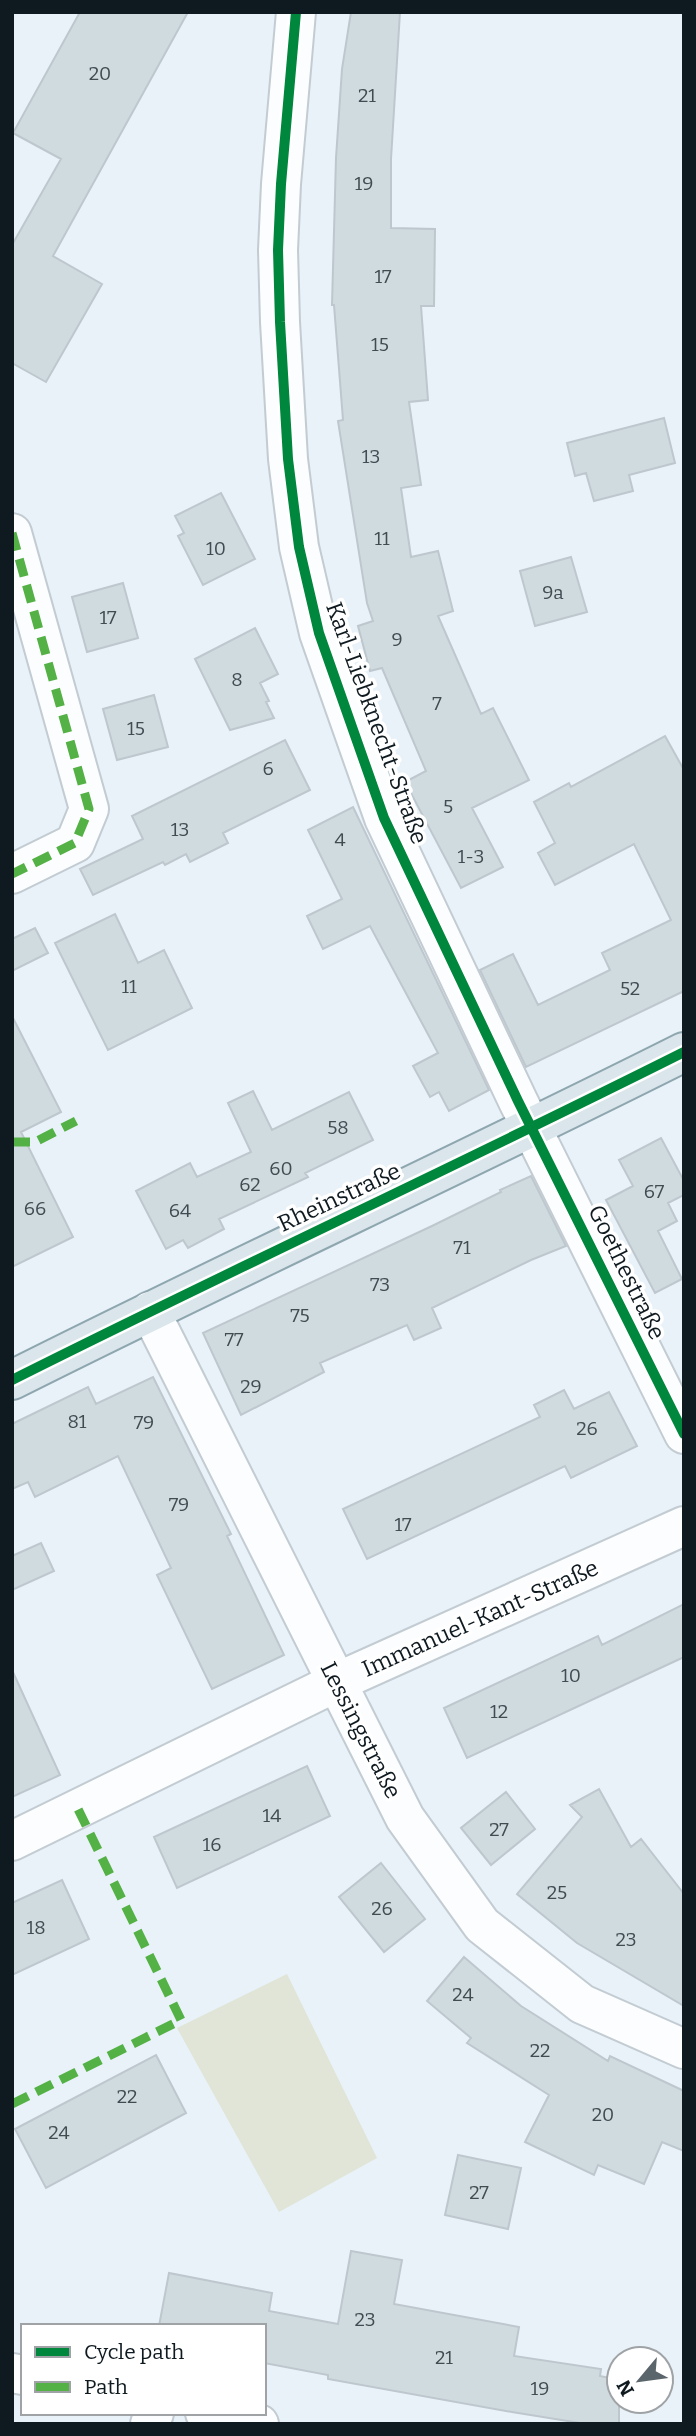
<svg xmlns="http://www.w3.org/2000/svg" width="696" height="2436" viewBox="0 0 696 2436" font-family="Bitter,serif">
<style>
.green{fill:#e0e5d7}
.building{fill:#d0dbe0;stroke:#bdc7cd;stroke-width:2}
.lines{fill:none;stroke-linecap:round;stroke-linejoin:round}
.minor-casing{stroke:#c2ccd2;stroke-width:42}
.major-casing{stroke:#8ea6af;stroke-width:42}
.minor{stroke:#fcfdfe;stroke-width:38}
.major{stroke:#dae6eb;stroke-width:38}
.quiet{stroke:#54b145;stroke-width:9;stroke-dasharray:18 9;stroke-linecap:butt}
.cycleway-casing{stroke:#fff;stroke-width:15}
.cycleway{stroke:#00873e;stroke-width:10}
.labels{text-anchor:middle;stroke-width:7;stroke-linejoin:round;paint-order:stroke}
.number-label{font-size:19px;fill:#414c52}
.street-label{font-size:23px;fill:#0f1a20;stroke:#fff}
</style>
<rect width="100%" height="100%" fill="#e8f2f8"/>
<!-- green -->
<path class="green" d="M287 1974 377 2158 279 2212 177 2028Z"/>
<!-- building -->
<path class="building" d="M80 12H188L53 256 102 284 46 382 12 363V245L61 159 13 133Z
M351 12H400L391 159V228L435 229 434 306H421L428 400 409 402 421 485 401 488 411 557 438 551 453 611 438 616 481 714 493 708 529 780 472 808 503 867 461 888 405 782 426 771 382 668 370 671 358 626 373 621 367 603 338 421 343 420 334 305H332L336 158 342 69Z
M664 418 675 463 629 475 633 491 594 501 586 473 575 476 567 443Z
M221 493 255 559 203 585 178 536 184 533 175 516Z
M571 557 587 612 535 626 520 571Z
M123 583 138 638 87 652 72 597Z
M255 628 278 674 260 683 269 701 266 702 274 718 230 730 195 659Z
M154 695 168 747 117 760 103 709Z
M665 736 684 770V991L526 1067 480 970 513 954 538 1005 610 970 602 953 671 920 634 844 555 885 538 853 555 843 534 802 569 783 571 787Z
M285 740 310 790 223 833 228 843 190 862 186 854 165 865 163 862 93 895 80 869 143 839 132 816Z
M353 807 489 1090 449 1111 439 1092 430 1097 413 1066 438 1053 370 926 323 949 307 916 342 899 308 830Z
M115 914 138 963 164 950 192 1008 108 1050 55 943Z
M35 928 48 953 12 971V939Z
M12 1016 61 1112 21 1132 73 1237 12 1267Z
M253 1091 272 1130 349 1092 373 1140 305 1173 308 1177 219 1219 224 1229 188 1248 183 1240 166 1249 136 1191 190 1163 197 1177 251 1152 228 1103Z
M661 1138 684 1181V1195L668 1203 677 1221 658 1231 682 1279 655 1293 606 1200 633 1186 619 1160Z
M531 1176 566 1246 531 1260 432 1308 441 1328 414 1340 407 1325 320 1363 324 1372 241 1415 203 1333 432 1226 501 1192 500 1190Z
M153 1377 231 1534 227 1536 284 1655 212 1689 157 1575 171 1568 118 1456 35 1497 28 1482 12 1489V1424L88 1387 96 1404Z
M564 1390 574 1409 609 1392 637 1446 571 1478 565 1466 367 1559 343 1509 540 1417 534 1405Z
M41 1543 54 1571 12 1590V1556Z
M684 1604V1657L467 1758 444 1708 598 1636 602 1645Z
M12 1670 60 1775 12 1797Z
M307 1766 330 1816 177 1888 154 1837Z
M599 1789 631 1847 641 1839 684 1894V2006L577 1943 517 1894 582 1817 570 1805Z
M506 1792 535 1829 491 1865 461 1828Z
M381 1863 425 1919 384 1952 339 1897Z
M62 1880 89 1939 12 1975V1903Z
M464 1957 521 2006 608 2061 610 2056 684 2091V2151L662 2142 644 2184 598 2165 594 2175 525 2142 549 2095 467 2043 471 2038 427 2001Z
M156 2055 186 2113 46 2188 15 2129Z
M458 2155 521 2168 508 2229 445 2215Z
M351 2251 402 2260 394 2304 519 2327 514 2356 601 2369 600 2376 619 2380V2424H586L512 2412 328 2379V2375L264 2363V2326H159L169 2273 272 2293 269 2311 338 2324Z"/>
<g class="lines">
<!-- minor casing -->
<g class="minor-casing">
<path id="minor" d="M296 12 281 184 278 250 280 322 288 459 299 547 319 633 384 818 518 1101 684 1434
M12 533 89 809 75 843 12 874
M150 1311 405 1818 482 1925 582 2004 684 2049
M12 1841 337 1682 684 1526
M12 2373 23 2375
M205 2413 259 2424
M150 2424 154 2413"/>
</g>
<!-- major casing -->
<g class="major-casing">
<path id="major" d="M12 1380C235 1268 461 1164 684 1052"/>
</g>
<!-- minor -->
<use href="#minor" class="minor"/>
<!-- major -->
<use href="#major" class="major"/>
<!-- quiet -->
<path class="quiet" d="M12 533 89 809 75 843 12 874
M12 1142H35L76 1121
M12 2104 181 2020 78 1809"/>
<!-- cycleway casing -->
<g class="cycleway-casing">
<path id="cycleway" d="M296 12 281 184 278 250 280 322 288 459 299 547 319 633 384 818 518 1101 684 1434
M12 1380C235 1268 461 1164 684 1052"/>
</g>
<!-- cycleway -->
<use href="#cycleway" class="cycleway"/>
</g>
<g class="labels">
<!-- number labels -->
<g class="number-label">
<text x="100" y="80">20</text>
<text x="367" y="102">21</text>
<text x="364" y="190">19</text>
<text x="383" y="283">17</text>
<text x="380" y="351">15</text>
<text x="371" y="463">13</text>
<text x="382" y="545">11</text>
<text x="216" y="555">10</text>
<text x="553" y="599">9a</text>
<text x="108" y="624">17</text>
<text x="397" y="646">9</text>
<text x="237" y="686">8</text>
<text x="437" y="710">7</text>
<text x="136" y="735">15</text>
<text x="268" y="775">6</text>
<text x="448" y="813">5</text>
<text x="180" y="836">13</text>
<text x="340" y="846">4</text>
<text x="471" y="863">1-3</text>
<text x="129" y="993">11</text>
<text x="630" y="995">52</text>
<text x="338" y="1134">58</text>
<text x="281" y="1175">60</text>
<text x="250" y="1191">62</text>
<text x="654" y="1198">67</text>
<text x="35" y="1215">66</text>
<text x="180" y="1217">64</text>
<text x="462" y="1254">71</text>
<text x="380" y="1291">73</text>
<text x="300" y="1322">75</text>
<text x="234" y="1346">77</text>
<text x="251" y="1393">29</text>
<text x="77" y="1428">81</text>
<text x="144" y="1429">79</text>
<text x="587" y="1435">26</text>
<text x="179" y="1511">79</text>
<text x="403" y="1531">17</text>
<text x="571" y="1682">10</text>
<text x="499" y="1718">12</text>
<text x="272" y="1822">14</text>
<text x="499" y="1836">27</text>
<text x="212" y="1851">16</text>
<text x="557" y="1899">25</text>
<text x="382" y="1915">26</text>
<text x="36" y="1934">18</text>
<text x="626" y="1946">23</text>
<text x="463" y="2001">24</text>
<text x="540" y="2057">22</text>
<text x="127" y="2103">22</text>
<text x="603" y="2121">20</text>
<text x="59" y="2139">24</text>
<text x="479" y="2199">27</text>
<text x="365" y="2326">23</text>
<text x="444" y="2364">21</text>
<text x="540" y="2395">19</text>
</g>
<!-- street labels -->
<g class="street-label">
<text transform="translate(377 723) rotate(70)" y="8">Karl-Liebknecht-Straße</text>
<text transform="translate(339 1197) rotate(-25)" y="8">Rheinstraße</text>
<text transform="translate(627 1272) rotate(64)" y="8">Goethestraße</text>
<text transform="translate(480 1618) rotate(-24)" y="8">Immanuel-Kant-Straße</text>
<text transform="translate(361 1730) rotate(63)" y="8">Lessingstraße</text>
</g>
</g>
<!-- border -->
<rect width="696" height="2436" fill="none" stroke="#0f1a20" stroke-width="28"/>
<!-- legend -->
<rect x="21" y="2324" width="245" height="91" fill="#ffffff" stroke="#9fa3a6" stroke-width="2"/>
<rect x="35" y="2347" width="35" height="10" fill="#00873e" stroke="#9fa3a6" stroke-width="2"/>
<text x="84" y="2359" font-size="21" fill="#0f1a20">Cycle path</text>
<rect x="35" y="2382" width="35" height="10" fill="#54b145" stroke="#9fa3a6" stroke-width="2"/>
<text x="84" y="2394" font-size="21" fill="#0f1a20">Path</text>
<!-- north arrow -->
<g transform="translate(640 2380) rotate(241)"><circle r="33" fill="#ffffff" stroke="#9fa3a6" stroke-width="2"/>
<path d="M0-5L12 26L0 18L-12 26Z" fill="#5b666c"/>
<text y="-10" font-size="19" font-weight="bold" text-anchor="middle" fill="#0f1a20">N</text>
</g>
</svg>
